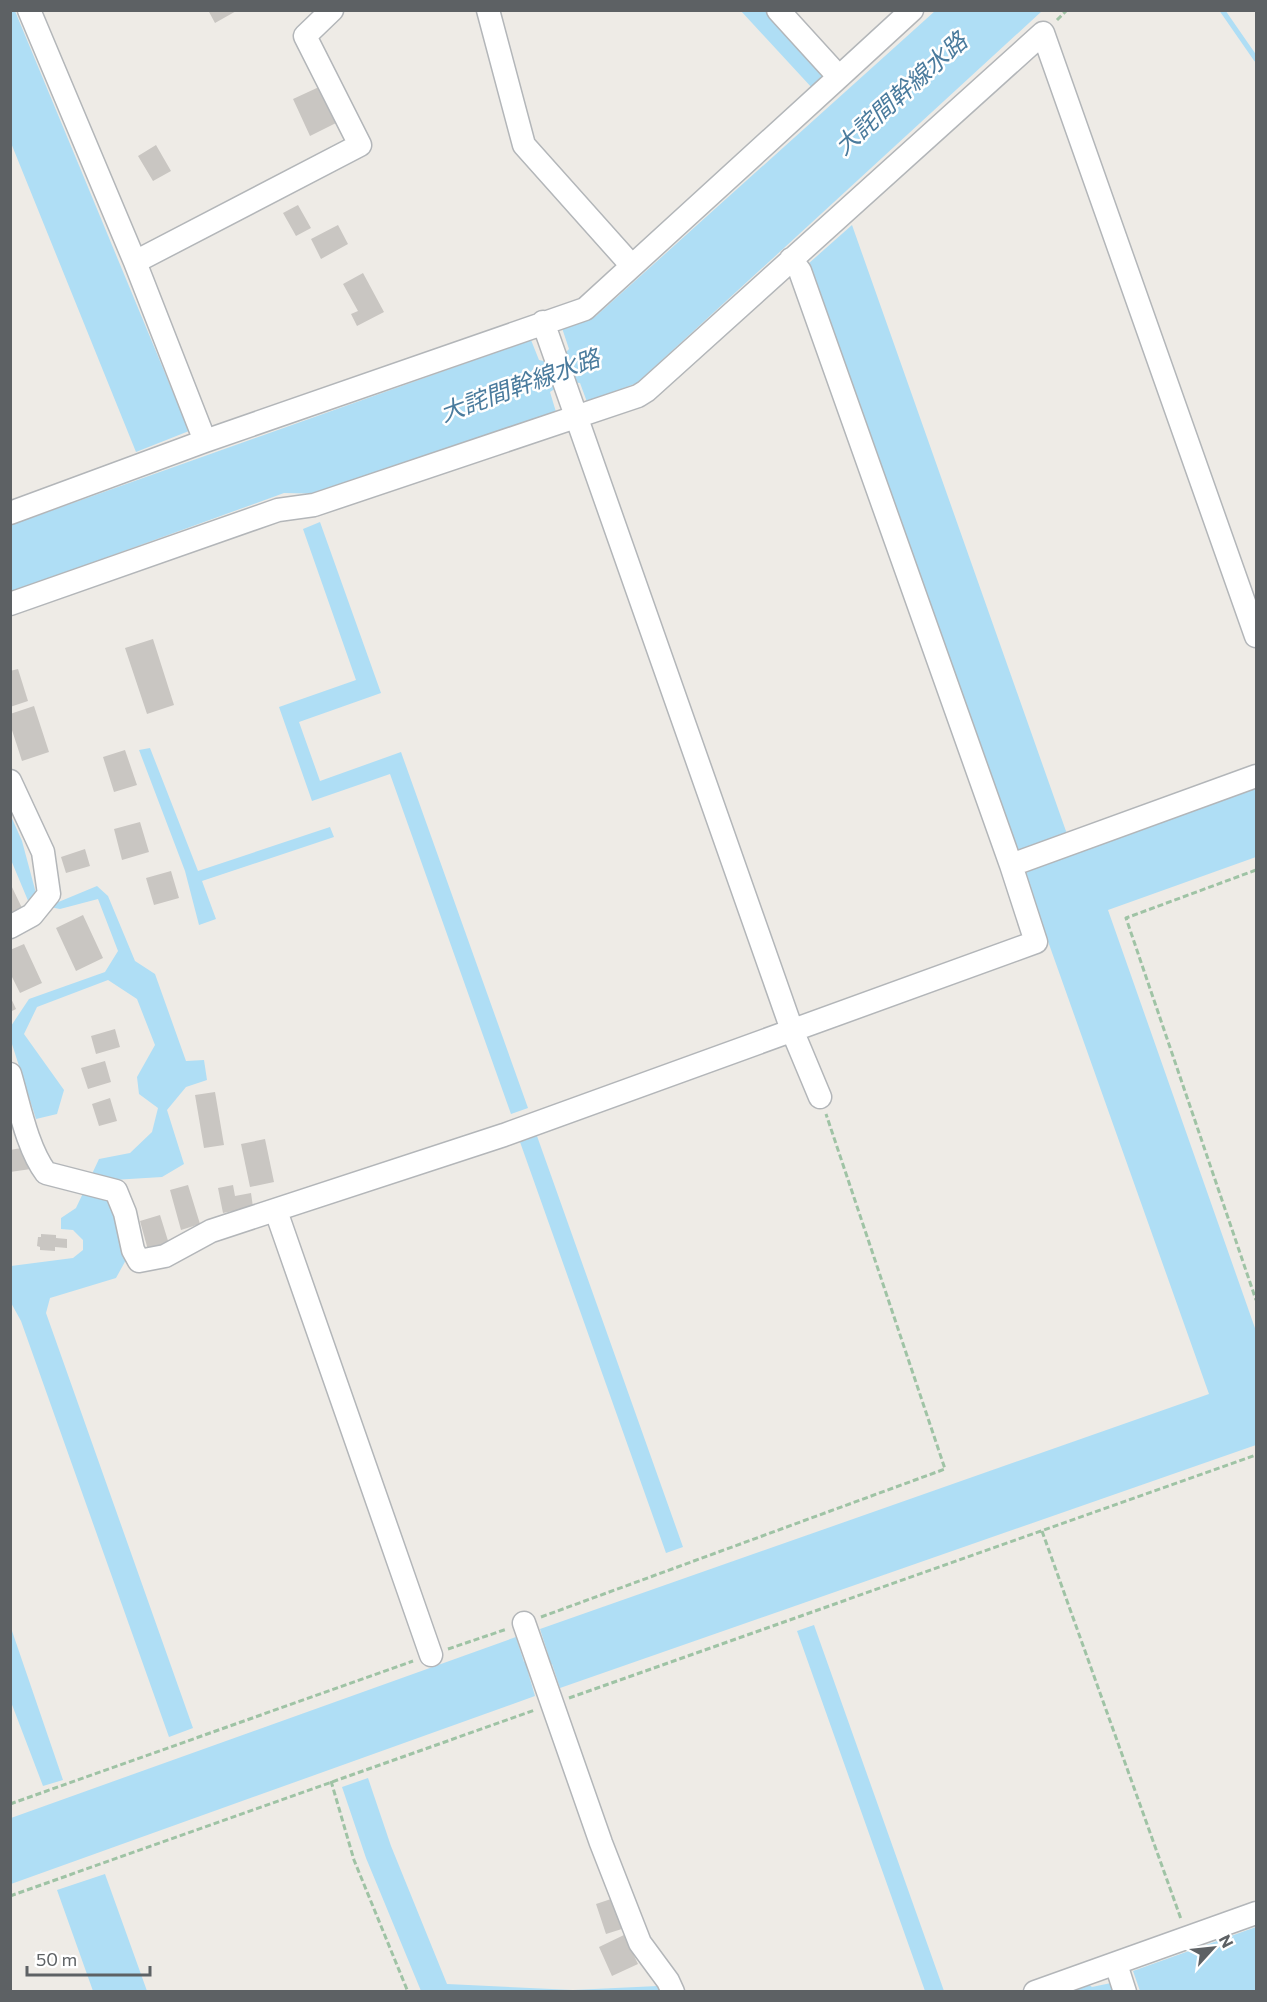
<svg xmlns="http://www.w3.org/2000/svg" width="1267" height="2002" viewBox="0 0 1267 2002" font-family="Commissioner,'Noto Sans JP',sans-serif">
<style>
.water{fill:#afdef5}
.lines{fill:none;stroke-linecap:round;stroke-linejoin:round}
.stream{stroke:#afdef5;stroke-width:5}
.building{fill:#c9c6c2}
.minor-casing{stroke:#b3b6b9;stroke-width:25}
.path{stroke:#9fc3a5;stroke-width:3;stroke-dasharray:6 3;stroke-linecap:butt}
.minor{stroke:#fff;stroke-width:22}
.labels{text-anchor:middle;stroke-width:5;stroke-linejoin:round;paint-order:stroke}
.water-label{font-size:24px;font-style:italic;fill:#4a7b9d;stroke:#fff}
</style>
<rect width="100%" height="100%" fill="#eeebe6"/>
<!-- water -->
<path class="water" d="M10 11H15L189 431 136 452 11 143Z
M741 11H766L826 77 813 89Z
M935 11H1042L637 383 587 402 580 383 572 382 563 355 569 349 562 328 596 316Z
M852 225 1067 834 1015 852 808 264Z
M531 340 539 360 548 362 556 388 550 392 556 412 327 494 284 493 11 592V525Z
M320 522 381 693 299 722 320 781 401 752 528 1108 511 1114 390 774 312 801 279 707 356 680 303 529Z
M150 748 198 871 330 827 334 837 202 881 216 919 199 925 185 871 139 750Z
M1256 786V857L1108 910 1256 1331V1445L560 1688 552 1664 528 1672 535 1696 11 1884V1818L516 1637 524 1662 548 1654 540 1629 1209 1394 1023 871Z
M10 814 22 841 37 897 56 903 97 886 108 896 135 961 155 974 186 1061 204 1060 207 1080 186 1087 167 1110 184 1164 162 1177 113 1180 109 1201 127 1258 116 1278 50 1298 46 1313 193 1728 169 1737 21 1321 10 1301 11 1266 73 1258 83 1250V1240L73 1230 61 1229V1218L76 1208 99 1159 130 1153 152 1132 158 1108 139 1094 137 1077 155 1045 137 999 108 980 37 1007 24 1034 64 1090 57 1114 36 1119 11 1041V1026L29 999 105 972 118 951 98 899 60 909 29 903 11 860Z
M537 1136 683 1547 666 1553 520 1142Z
M814 1625 944 1991H925L797 1631Z
M11 1628 63 1780 43 1786 11 1702Z
M368 1778 391 1846 447 1984 573 1990 658 1986 661 1991H421L366 1858 342 1787Z
M105 1874 147 1991H93L57 1890Z
M1256 1927V1991H1140L1133 1971Z
M1085 1982 1092 1987 1111 1983 1114 1992H1063Z"/>
<g class="lines">
<!-- stream -->
<path class="stream" d="M1222 10 1256 59"/>
</g>
<!-- building -->
<path class="building" d="M208 10H238L215 23Z
M319 87 336 123 310 136 293 99Z
M156 145 171 171 153 181 138 156Z
M298 205 311 228 296 236 283 213Z
M338 225 348 244 321 259 311 239Z
M363 273 384 312 357 326 351 314 358 311 343 284Z
M153 639 174 705 147 714 125 648Z
M18 669 28 701 10 707V671Z
M34 706 49 752 22 761 10 724V714Z
M125 750 137 785 114 792 103 757Z
M140 822 149 852 122 860 114 829Z
M85 849 90 866 66 873 61 857Z
M171 871 179 898 154 905 146 878Z
M10 883 22 908 10 913Z
M83 915 103 958 76 971 56 928Z
M24 944 42 983 20 993 10 973V950Z
M10 996 16 1009 10 1012Z
M115 1029 120 1047 96 1054 91 1036Z
M105 1061 111 1082 88 1089 81 1068Z
M215 1092 224 1145 204 1148 195 1095Z
M110 1098 117 1121 99 1126 92 1104Z
M265 1139 274 1182 250 1187 241 1144Z
M27 1147 31 1169 10 1172V1150Z
M188 1185 200 1224 181 1230 170 1190Z
M233 1185 235 1196 251 1193 253 1207 223 1213 218 1188Z
M160 1215 169 1244 148 1250 140 1221Z
M41 1234 56 1235V1238L67 1239V1248L55 1247V1251L40 1250V1247L37 1246 38 1237H41Z
M614 1898 625 1928 606 1934 596 1904Z
M624 1935 638 1964 612 1976 599 1947Z"/>
<g class="lines">
<!-- minor casing -->
<g class="minor-casing">
<path id="minor" d="M29 10 135 262
M488 10 524 145 632 266
M839 77 912 10
M791 259 800 271 1011 865
M543 322 792 1030 820 1097
M205 441 135 262 360 145 305 36 332 10
M10 513 205 441 585 309 839 77 778 10
M10 604 278 510 314 505 638 396 646 391 1043 33 1256 636
M10 781 43 852 49 894 32 915 10 927
M10 1074C19 1104 27 1148 46 1173L116 1191 125 1213 133 1250 139 1261 165 1256 211 1231 504 1135 1036 942 1011 865 1256 776
M276 1211 431 1655
M524 1623 601 1843 640 1943 668 1981 673 1992
M1116 1964 1125 1992
M1035 1992 1256 1913"/>
</g>
<!-- path -->
<path class="path" d="M1057 20 1067 10
M1256 870 1126 918 1256 1300
M1042 1531 1181 1919
M541 1617 945 1469 826 1114
M448 1649 507 1629
M569 1698 1256 1455
M331 1781 354 1860 408 1992
M10 1804 413 1661
M10 1896 535 1710"/>
<!-- minor -->
<use href="#minor" class="minor"/>
</g>
<g class="labels">
<!-- water labels -->
<g class="water-label">
<text transform="translate(901 94) rotate(-42)" y="8">大詫間幹線水路</text>
<text transform="translate(520 386) rotate(-20)" y="8">大詫間幹線水路</text>
</g>
</g>
<!-- border -->
<rect width="1267" height="2002" fill="none" stroke="#5d6164" stroke-width="24"/>
<!-- north arrow -->
<g transform="translate(1213 1948) rotate(63)" stroke="#ffffff" stroke-width="4.5" paint-order="stroke">
<path d="M0-4.5L10 22L0 15L-10 22Z" fill="#5d6164"/>
<text y="-9" font-size="16" font-weight="bold" text-anchor="middle" fill="#5d6164">N</text>
</g>
<!-- scale -->
<path d="M27 1966v9h123v-9" fill="none" stroke="#5d6164" stroke-width="3"/>
<text x="36" y="1966" font-size="18" fill="#5d6164" stroke="#ffffff" stroke-width="4.5" paint-order="stroke">50 m</text>
</svg>
